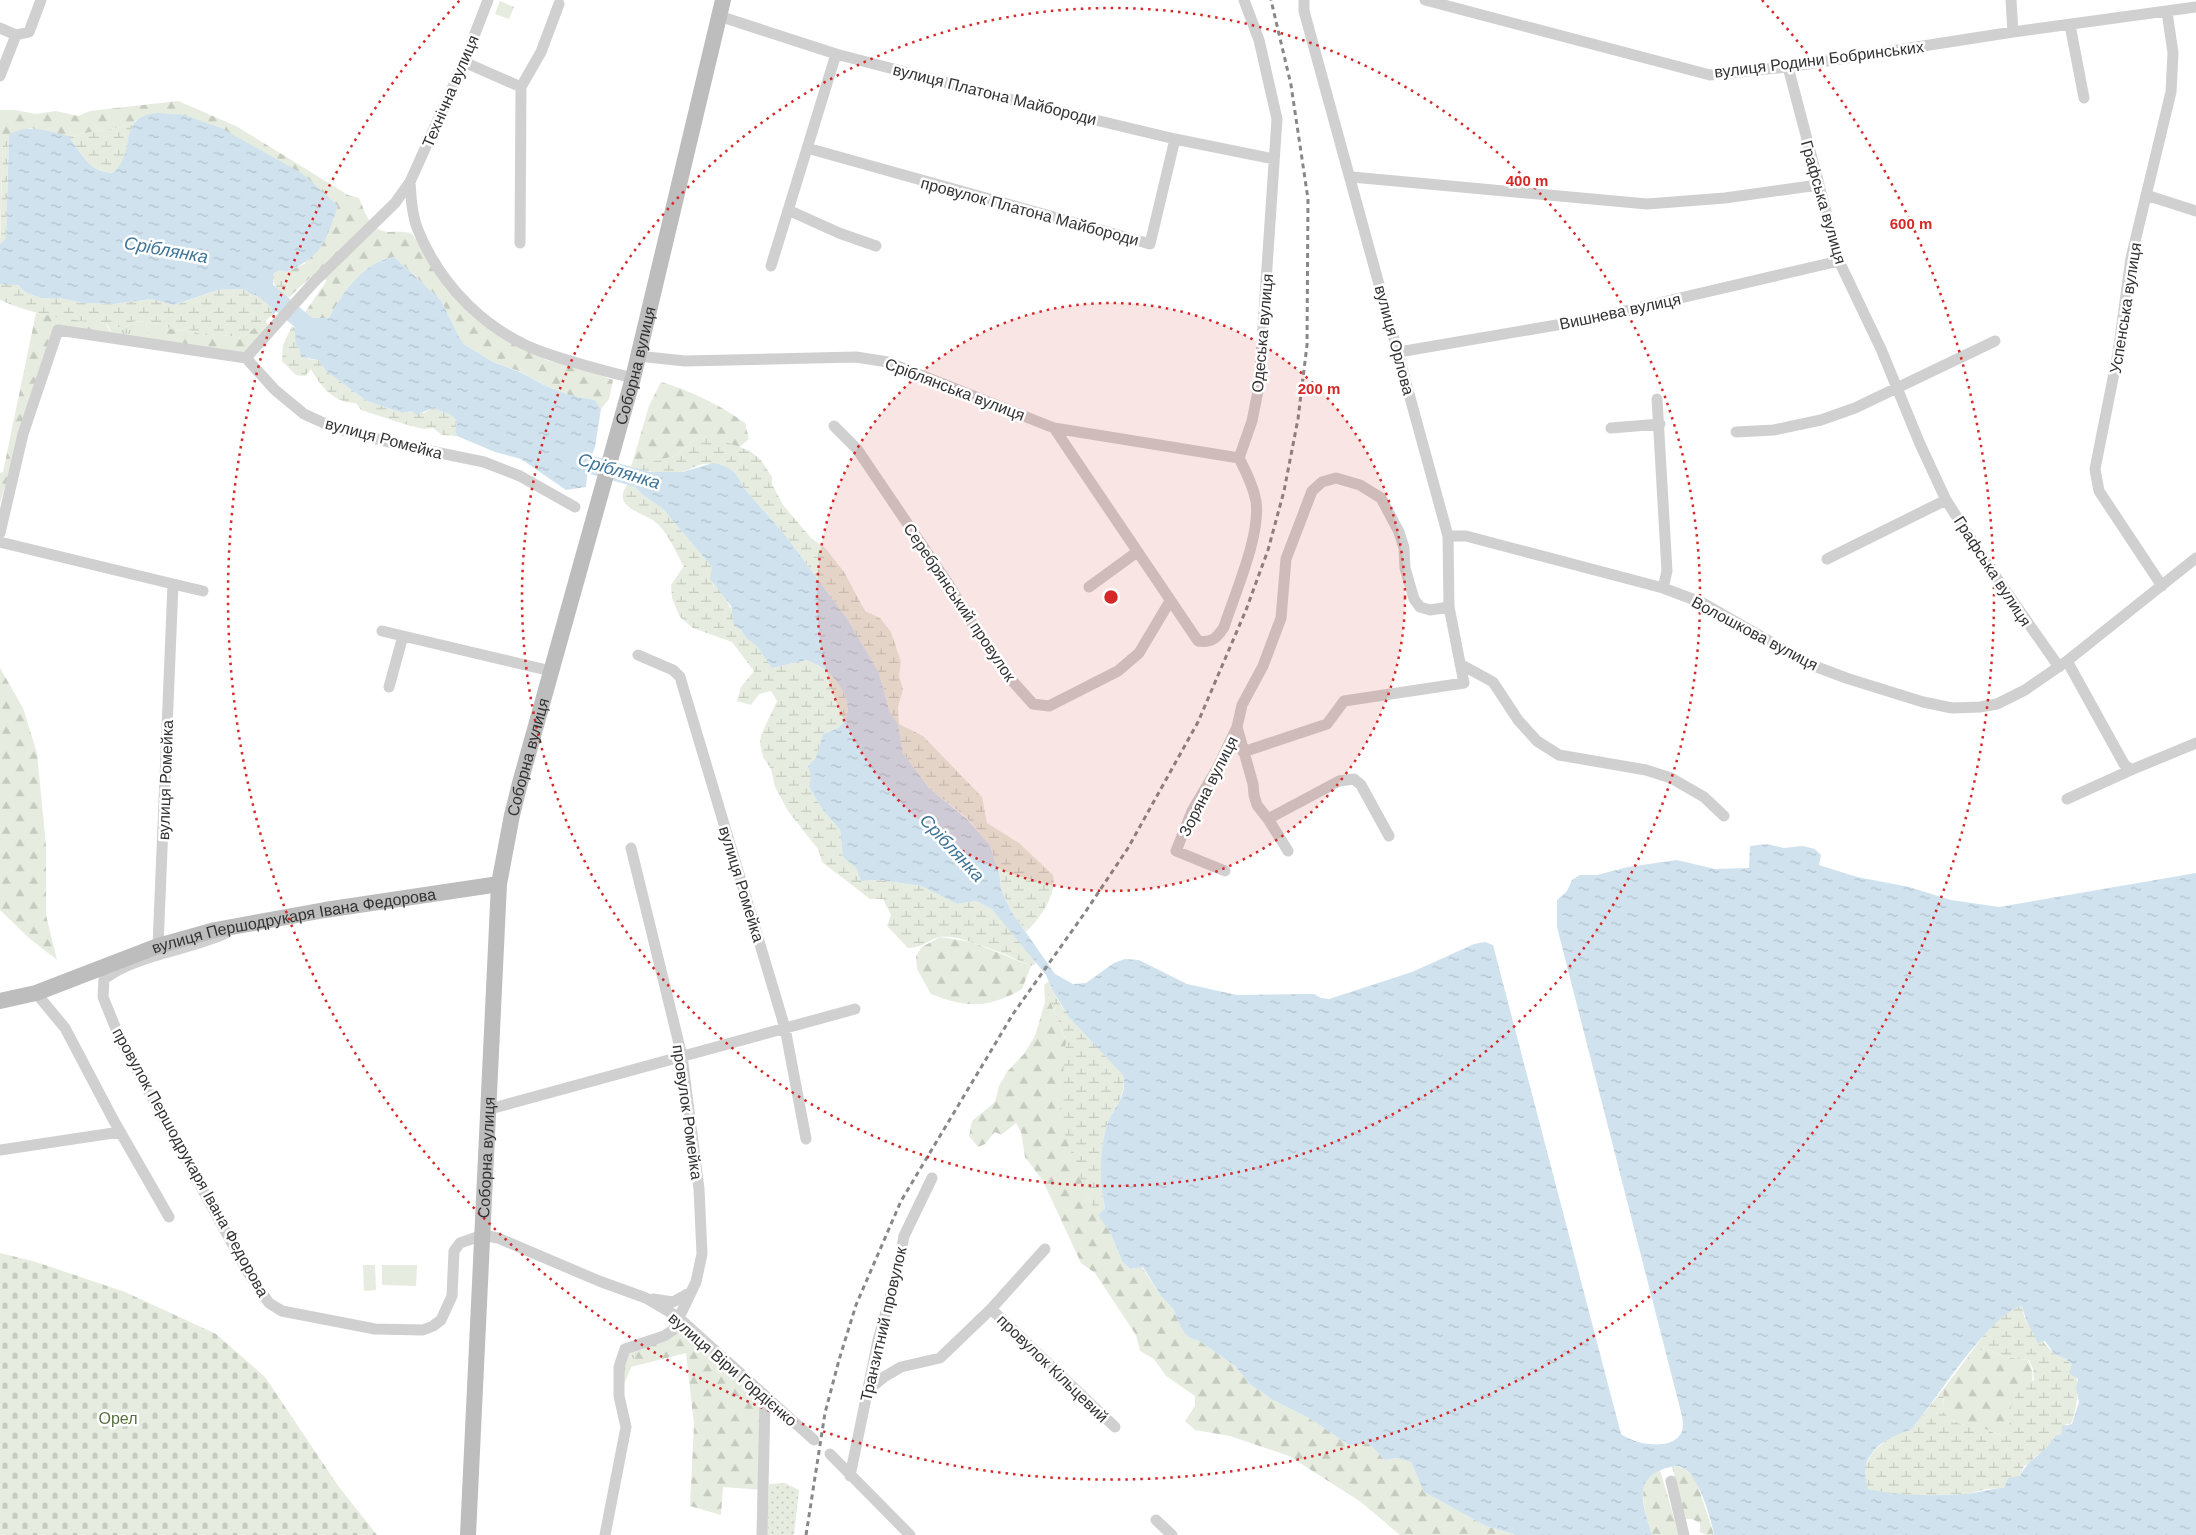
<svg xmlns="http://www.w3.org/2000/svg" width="2196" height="1535" viewBox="0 0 2196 1535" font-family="Arial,sans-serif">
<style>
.grass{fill:url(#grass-tufts)}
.forest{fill:url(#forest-firs)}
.wetland{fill:url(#wetland-marsh)}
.cemetery{fill:url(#cemetery-stones)}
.garden{fill:url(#garden-dots)}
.pitch{fill:#e6ecdf}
.water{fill:url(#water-ripples);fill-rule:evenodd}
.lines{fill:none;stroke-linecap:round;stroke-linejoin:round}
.river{stroke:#cfe2ee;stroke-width:18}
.street{stroke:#d0d0d0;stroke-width:11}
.secondary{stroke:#bdbdbd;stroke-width:16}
.rail{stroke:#888;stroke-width:3;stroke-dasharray:5 4;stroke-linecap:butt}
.ring{fill:none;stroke:#d62828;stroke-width:2.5;stroke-dasharray:2.5 5}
.labels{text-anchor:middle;stroke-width:5;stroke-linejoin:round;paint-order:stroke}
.street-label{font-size:16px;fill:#333;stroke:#fff}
.park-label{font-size:16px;fill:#56703f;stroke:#fff}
.water-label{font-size:18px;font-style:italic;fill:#3f7597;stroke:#fff}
.centre{fill:#d62828;stroke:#fff;stroke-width:2.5}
.ring-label{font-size:15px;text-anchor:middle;font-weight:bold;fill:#d62828;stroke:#fff;stroke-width:5;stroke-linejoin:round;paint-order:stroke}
</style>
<defs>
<pattern id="grass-tufts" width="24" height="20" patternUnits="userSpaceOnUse" patternTransform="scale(1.25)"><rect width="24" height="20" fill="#e6ecdf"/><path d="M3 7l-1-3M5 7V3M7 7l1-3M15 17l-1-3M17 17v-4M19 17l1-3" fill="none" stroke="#c6cbc0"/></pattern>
<pattern id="forest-firs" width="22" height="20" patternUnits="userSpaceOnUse" patternTransform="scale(1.25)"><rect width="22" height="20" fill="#e6ecdf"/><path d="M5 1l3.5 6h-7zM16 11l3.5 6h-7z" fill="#c6cbc0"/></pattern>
<pattern id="wetland-marsh" width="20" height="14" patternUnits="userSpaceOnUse" patternTransform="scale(1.25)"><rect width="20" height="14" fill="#e6ecdf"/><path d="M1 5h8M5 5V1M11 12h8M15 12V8" fill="none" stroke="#c6cbc0"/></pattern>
<pattern id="cemetery-stones" width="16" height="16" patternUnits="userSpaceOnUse" patternTransform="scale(1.25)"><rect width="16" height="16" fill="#e6ecdf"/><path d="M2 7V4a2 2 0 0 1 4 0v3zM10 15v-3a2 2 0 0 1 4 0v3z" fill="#c6cbc0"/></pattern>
<pattern id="garden-dots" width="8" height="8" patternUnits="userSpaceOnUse" patternTransform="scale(1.25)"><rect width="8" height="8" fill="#e6ecdf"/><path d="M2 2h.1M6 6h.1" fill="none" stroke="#c6cbc0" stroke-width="1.8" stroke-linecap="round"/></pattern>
<pattern id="water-ripples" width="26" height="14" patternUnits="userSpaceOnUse" patternTransform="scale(1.25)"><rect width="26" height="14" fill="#cfe2ee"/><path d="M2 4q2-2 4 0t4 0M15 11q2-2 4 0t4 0" fill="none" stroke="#b2c2cd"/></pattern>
</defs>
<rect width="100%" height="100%" fill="#fff"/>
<!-- grass -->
<path class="grass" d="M500 1 514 7 509 19 495 14Z
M135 321 146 322 148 339 111 334 109 327H126Z
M641 1344 619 1396 625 1349Z"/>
<!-- forest -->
<path class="forest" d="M178 101 236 126 348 195 359 198C365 212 370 231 389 232 398 232 404 231 412 234L471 315 546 360 570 365 613 380 609 399 601 409 595 400 569 395 546 386 519 371 493 362 462 343 441 300 394 257C363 262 343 292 329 318H307L304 314 327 280 312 276 288 298 287 272 306 263 136 120 133 125 68 136 30 128 3 139 0 234V110H15L36 114 56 111 78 116 90 111Z
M36 313 106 324 111 334 55 326 0 503V473L3 472Z
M265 319 269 328 244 355 148 339 146 322 163 325 176 331 186 329 204 335H223L241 338Z
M661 382C692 391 720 405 745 423L749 439 738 448 708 435 700 436 675 456 631 467 649 406Z
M0 668 23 708 37 753 46 846V915L57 960 29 938 0 910Z
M940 937 972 942 1031 966 1022 989C988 1009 966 1008 931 994L917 969 916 956 922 947Z
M1044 985 1066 1041 1064 1074 1087 1196 1111 1234 1122 1261 1130 1269 1142 1267 1161 1296 1174 1310 1181 1328 1188 1337 1201 1342 1235 1366 1251 1385 1273 1400 1309 1418 1349 1445 1368 1443 1385 1460 1397 1458 1411 1462 1424 1492 1486 1526 1517 1535H1400L1361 1502 1289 1456 1230 1436 1195 1430 1185 1421 1195 1406V1396L1166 1376 1154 1359 1140 1351 1136 1335 1095 1273 1081 1263 1043 1181 1025 1157 1021 1132 1016 1123 1001 1135 995 1132 985 1144 978 1147 969 1136 972 1121 995 1102 999 1086 1007 1072 1024 1054 1035 1036 1045 1002Z
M677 1320 765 1399 764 1490 723 1487 721 1515 690 1506 694 1425 686 1353 631 1367 641 1344 664 1336Z
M1984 1348 2005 1357 2028 1360C2045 1393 2008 1400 2009 1431L2003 1436C1996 1434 1990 1430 1984 1429 1967 1426 1956 1425 1943 1412L1944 1388 1963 1363Z
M1672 1466 1684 1468 1696 1480 1714 1535H1706L1700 1532V1523L1692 1519H1685Z
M1660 1470 1679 1535H1652C1646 1513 1632 1481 1660 1470Z"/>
<!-- wetland -->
<path class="wetland" d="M133 125C127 145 129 159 114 173 88 172 82 153 68 136Z
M9 135 6 238 0 244 3 139Z
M280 270 287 272 288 298C280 292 271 285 273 274Z
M2 283 18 285 25 292 41 298H59L83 303 114 304 152 299 175 305 218 290 242 289 269 302 273 315 241 338 223 335H204L186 329 176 331 163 325 146 322 135 321 126 327H109L106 324C70 320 33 315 0 300V284Z
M292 326 297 330 308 359 318 360 327 372 367 401 403 413 412 411 424 413 433 408 451 415 457 421 455 431 457 436 442 435 433 428 423 429 404 424 361 410 356 403C334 403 321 387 311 369L305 376 296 375 282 361 283 345Z
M708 435 750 451 761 460 772 477V484L783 505 811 538 826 549 844 572 865 611 880 618 891 632 901 662 899 676 903 689 898 707 899 724 923 736 982 797 987 823 1019 843 1053 875C1057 895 1040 918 1026 932L1011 911 1001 889 1000 877 990 845 967 818 929 788 903 753 898 725 890 713 879 673 848 620 785 535 743 487C736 470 723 462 703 464 696 465 689 471 681 472 663 474 647 472 631 467L675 456 700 436Z
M629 481 643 495 663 509 702 555 712 567 713 584C733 602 730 616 745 636 748 640 753 641 757 645 763 652 767 660 772 668L807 660C812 663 819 665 824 669 840 681 858 709 840 726 836 730 828 732 823 734L809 787 822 809 840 830 843 857 856 868 861 881 879 880 921 886 957 904 976 901 992 909 1020 939 1036 964 1031 966C1014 958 958 933 940 937 926 940 926 947 908 948L887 926 891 915 883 899H870L822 862 818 849 788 811 775 787 771 769 763 757 760 743 761 735 777 701 771 691 759 694 751 705 737 701 741 687 754 671 732 642 693 628 680 617 672 598 671 585 684 566C676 553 667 530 654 521 645 514 627 511 623 499 621 493 627 486 629 481Z
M1049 981C1062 1020 1099 1042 1123 1075 1127 1100 1112 1106 1106 1128 1099 1154 1099 1182 1105 1208L1098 1215 1087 1196 1059 1118 1066 1041 1044 985Z
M2022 1306C2023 1310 2024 1317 2026 1321 2031 1329 2047 1346 2053 1353 2057 1356 2063 1357 2067 1360 2083 1374 2078 1407 2071 1424H2066L2062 1434 2056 1435 2047 1449 2034 1457 2031 1463 2024 1466 2020 1476 2004 1488 1987 1489 1968 1494 1903 1496 1867 1489 1865 1467 1872 1453 1892 1435 1911 1430 1944 1388 1943 1412C1963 1431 1968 1422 1988 1430 1993 1432 1997 1435 2003 1436L2009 1431C2009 1405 2012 1394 2034 1380L2033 1369 2029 1360 2005 1357 1984 1348 1963 1363C1978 1343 1998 1313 2022 1306Z"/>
<!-- cemetery -->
<path class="cemetery" d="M0 1253 36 1262 125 1292 216 1334 265 1377 339 1487 377 1535H0Z"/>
<!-- garden -->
<path class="garden" d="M785 1483 799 1490 794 1535H767L769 1484Z"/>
<!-- pitch -->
<path class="pitch" d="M363 1265H375L376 1290 364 1291Z
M382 1265H417L416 1286 382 1285Z"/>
<!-- water -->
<path class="water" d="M157 113 184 115 221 128 303 174 338 206C324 244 325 253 287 272L280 270 273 274V285L288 298 273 315 269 302 242 289 218 290 174 305 152 299 114 304 83 303 59 298H41L25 292 18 285 0 284V244L6 238 9 135C27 123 48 131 68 136 82 153 88 172 113 173 139 150 115 118 157 113Z
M394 257 441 300 462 343 493 362 520 372 546 386 569 395 595 400 601 409 595 447 588 464 586 487 566 490 521 459 495 452 457 436 455 431 457 421 451 415 433 408 416 415 412 411 403 413 367 401 327 372 318 360 301 357 300 350 296 345 294 322 304 314 307 318H329C343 292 363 262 394 257Z
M713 463C729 466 737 472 743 487L785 535 848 620 879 673 890 713 898 724 903 753 929 788 967 819 990 845 1000 877 1001 889 1011 911 1055 974 1073 984 1086 983 1114 963 1125 959 1139 960 1187 984 1237 995 1314 994 1321 998 1329 999 1412 972 1474 944 1485 942 1493 945 1621 1434C1634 1444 1669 1451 1680 1435 1684 1430 1683 1422 1682 1416L1557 927V900L1567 891 1572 880 1580 875H1597L1628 867 1677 860 1715 869 1749 868 1750 846 1767 844 1784 848 1803 846 1815 849 1821 855 1819 865 1857 877 1909 887 1951 900 1999 907 2196 873V1535H1714C1711 1518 1699 1478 1685 1469 1679 1464 1670 1467 1663 1469 1631 1481 1645 1510 1652 1535H1517L1486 1526 1424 1492 1411 1462 1397 1458 1385 1460 1368 1443 1349 1445 1309 1418 1273 1400 1251 1385 1235 1366 1201 1342 1188 1337 1181 1328 1174 1310 1161 1296 1143 1267 1130 1269 1122 1261 1111 1234 1098 1215 1105 1208C1099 1182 1099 1154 1106 1128 1112 1106 1128 1100 1123 1075L1069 1017 1054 993 1046 975 992 909 976 901 957 904 921 886 879 880 861 881 856 868 843 857 840 830 822 809 809 787 811 777 808 766 816 758 823 734C828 732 836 730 840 726 858 709 840 681 824 669 819 665 812 663 807 660L772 668 757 646 746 638 741 630 734 626 731 606 710 579 712 567 663 509 643 495 629 481 631 467 650 472H683ZM2022 1306 2026 1320 2038 1343 2045 1341 2054 1354 2066 1359 2072 1365 2069 1373 2078 1379 2076 1388 2079 1402 2072 1424 2062 1426V1434L2056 1435C2047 1452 2028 1458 2020 1476L2008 1478 2004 1488C1991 1488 1978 1493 1965 1494 1932 1496 1900 1496 1868 1489 1867 1482 1864 1472 1866 1465 1872 1445 1893 1435 1911 1430 1935 1402 1989 1314 2022 1306Z"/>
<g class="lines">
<!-- river -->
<path class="river" d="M265 290 316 333
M567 454 588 464 651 482"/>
<!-- street -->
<path class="street" d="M1425 0 1710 75 1788 67 2013 32 2196 7
M2011 0 2013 32
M719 16 836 54 1020 102 1175 139 1274 159
M2070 25 2084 98
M0 28 16 35 29 32 41 0
M464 62 521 87
M1788 67 1839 261 1881 349 1920 444 1946 500 1991 570 2059 667
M0 76 16 35
M807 148 1150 244 1175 139
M1352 177 1647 204 1725 198 1818 185
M410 182C411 198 412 215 418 230 441 287 488 333 545 353 574 363 604 371 633 378
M2146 195 2196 211
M788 210 839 233 876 246
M520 243 521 87 541 52 559 4
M771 266 836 54
M1399 352 1586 320 1839 261
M638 356 685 361 856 357 888 362 1054 428 1239 458
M246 358 314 282 395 203 410 182 464 62 488 0
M1657 399 1667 571 1663 588
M834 426 857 449 949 585 975 628 1008 676 1033 704 1049 706 1118 671 1139 653 1170 601
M1054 428 1198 641C1212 643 1217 638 1224 627 1235 593 1261 535 1256 501 1253 485 1246 472 1239 458L1252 421 1259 386 1277 119 1259 40 1244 0
M1611 428 1660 424
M1736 432 1774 430 1821 420 1855 408 1995 341
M0 533 23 434 58 330 246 358 275 390 304 414 335 428 396 444 484 462 520 476 575 507
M1448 536H1466L1663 588 1703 603 1809 664 1846 678 1923 702 1952 708 1980 707 1997 704 2025 690 2067 661 2196 558
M0 542 173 584
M1827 559 1946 500
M2162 586 2099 491 2095 469 2118 353 2131 258 2171 92 2173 53 2167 12
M1089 587 1137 552
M382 631 551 671
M638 655 673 670 680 677 785 1028 806 1139
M1460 664 1493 682 1518 720 1537 741 1559 755 1646 770 1671 778 1704 797 1724 816
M389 687 403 636
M1237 727 1253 784 1254 795 1257 805 1268 819 1339 781 1354 779 1361 785 1389 836
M1243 752 1327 724 1344 701 1464 683 1449 607 1448 536 1304 11V0
M2131 770 2196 743
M2067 799 2131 770 2124 764 2067 661
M1268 819 1288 851
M1225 871 1176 851 1192 811 1218 767 1237 727 1242 705 1263 666 1281 618 1286 559 1312 491 1322 482 1336 478 1360 485 1381 498 1399 532 1404 548 1405 568 1414 599 1420 607 1430 610 1449 607
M226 933C187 951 138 954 104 979L103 997 120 1039 249 1274 269 1303 282 1311 375 1329 423 1330 433 1326 441 1320 452 1296 454 1251 460 1243 483 1235 498 1238 599 1281 646 1298 678 1317 814 1440
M158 946 173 584 203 591
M36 993 65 1028 114 1121 169 1217
M490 1109 855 1009
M0 1150 120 1132
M653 1299 673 1302 691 1292
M991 1309 1115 1427
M867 1391 884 1377 901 1367 940 1358 991 1309 1045 1249
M830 1454 910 1535
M850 1476 878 1340 897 1273 904 1236 932 1178
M1671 1481 1684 1535
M1156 1520 1172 1535
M605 1535 626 1427 619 1396V1367L625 1349 664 1336 673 1330 696 1282 702 1254 699 1189 682 1056 631 848
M762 1535 765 1399"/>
<!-- secondary -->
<g class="secondary">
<path id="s1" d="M0 1001 36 993 158 946 215 930 325 910 499 884"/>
<path id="s2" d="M468 1535 499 884 512 815 520 783 633 378 723 0"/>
</g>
<!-- rail -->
<path class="rail" d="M806 1535 825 1413 839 1360 856 1305 901 1201 1013 1014 1084 914 1128 848 1198 722 1246 610 1268 550 1284 491 1298 419 1307 345 1308 199 1291 85 1271 0"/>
</g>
<!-- distance rings -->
<circle cx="1111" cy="597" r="294" fill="#d62828" fill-opacity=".12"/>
<g class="ring">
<circle cx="1111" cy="597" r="294"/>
<circle cx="1111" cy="597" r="589"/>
<path d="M1762 0A883 883 0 1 1 460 0"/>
</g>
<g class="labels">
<!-- street labels -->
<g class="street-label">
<text transform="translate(1819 59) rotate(-7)" y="6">вулиця Родини Бобринських</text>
<text transform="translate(450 91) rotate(-67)" y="6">Технічна вулиця</text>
<text transform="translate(995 94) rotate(14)" y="6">вулиця Платона Майбороди</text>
<text transform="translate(1824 202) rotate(74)" y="6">Графська вулиця</text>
<text transform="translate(1030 211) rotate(15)" y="6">провулок Платона Майбороди</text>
<text transform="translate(2125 308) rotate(-81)" y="6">Успенська вулиця</text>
<text transform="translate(1620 311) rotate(-12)" y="6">Вишнева вулиця</text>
<text transform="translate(1262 333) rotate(-85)" y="6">Одеська вулиця</text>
<text transform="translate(1395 340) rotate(75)" y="6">вулиця Орлова</text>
<text dy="6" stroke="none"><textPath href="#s2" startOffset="1188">Соборна вулиця</textPath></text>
<text transform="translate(955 389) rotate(21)" y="6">Сріблянська вулиця</text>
<text transform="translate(384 438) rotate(15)" y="6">вулиця Ромейка</text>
<text transform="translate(1993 571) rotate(57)" y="6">Графська вулиця</text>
<text transform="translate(960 602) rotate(56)" y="6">Серебрянський провулок</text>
<text transform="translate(1755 633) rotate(28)" y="6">Волошкова вулиця</text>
<text dy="6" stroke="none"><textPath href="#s2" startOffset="782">Соборна вулиця</textPath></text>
<text transform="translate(165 780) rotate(-88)" y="6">вулиця Ромейка</text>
<text transform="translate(1208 786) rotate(-63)" y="6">Зоряна вулиця</text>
<text transform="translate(742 884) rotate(73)" y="6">вулиця Ромейка</text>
<text dy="6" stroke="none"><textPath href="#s1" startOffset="306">вулиця Першодрукаря Івана Федорова</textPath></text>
<text transform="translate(688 1112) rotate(82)" y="6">провулок Ромейка</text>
<text dy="6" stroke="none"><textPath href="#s2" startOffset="378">Соборна вулиця</textPath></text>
<text transform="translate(191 1162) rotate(61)" y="6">провулок Першодрукаря Івана Федорова</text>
<text transform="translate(883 1324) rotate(-77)" y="6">Транзитний провулок</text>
<text transform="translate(1053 1368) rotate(44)" y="6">провулок Кільцевий</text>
<text transform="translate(733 1369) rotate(41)" y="6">вулиця Віри Гордієнко</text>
</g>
<!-- park labels -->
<g class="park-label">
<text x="118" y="1424">Орел</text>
</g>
<!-- water labels -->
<g class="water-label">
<text transform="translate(166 250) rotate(10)" y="6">Сріблянка</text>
<text transform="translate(619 471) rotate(17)" y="6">Сріблянка</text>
<text transform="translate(952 848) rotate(47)" y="6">Сріблянка</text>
</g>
</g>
<circle cx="1111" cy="597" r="8" class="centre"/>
<g class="ring-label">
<text x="1527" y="186">400 m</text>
<text x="1911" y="229">600 m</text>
<text x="1319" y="394">200 m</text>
</g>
</svg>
